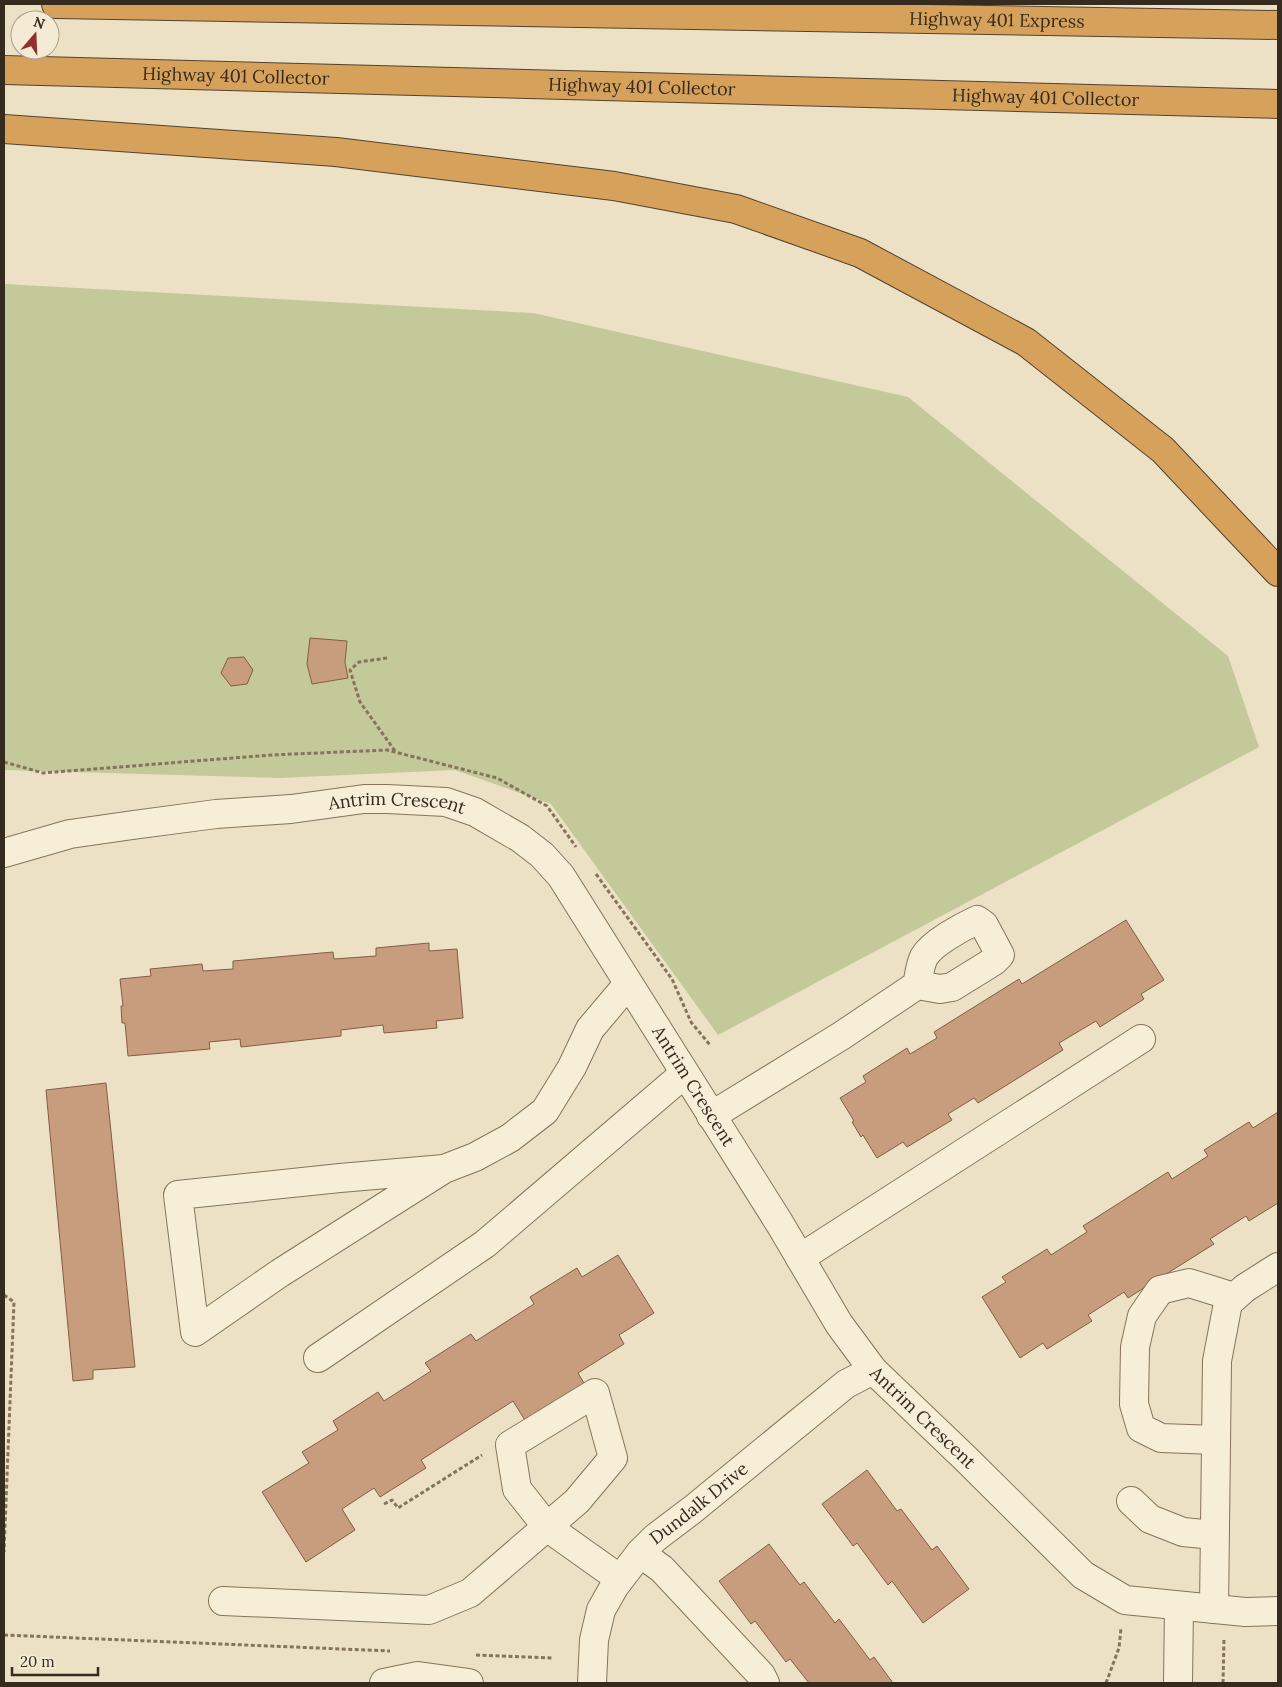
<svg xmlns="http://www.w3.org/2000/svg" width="1282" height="1687" viewBox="0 0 1282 1687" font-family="Lora,serif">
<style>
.green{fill:#c3c999}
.building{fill:#c89d7d;stroke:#835d43}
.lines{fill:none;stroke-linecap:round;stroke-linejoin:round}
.minor-casing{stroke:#86735c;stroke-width:30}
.highway-casing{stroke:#544130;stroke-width:30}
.path{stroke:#86735c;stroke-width:3;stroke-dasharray:4 2.5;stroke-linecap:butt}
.minor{stroke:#f7eed8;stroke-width:28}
.highway{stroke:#d6a15a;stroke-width:28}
.labels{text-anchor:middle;stroke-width:4;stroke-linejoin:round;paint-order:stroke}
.street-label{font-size:18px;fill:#362b1f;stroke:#f4ebd4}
</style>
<rect width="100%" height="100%" fill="#ece1c5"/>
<!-- green -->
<path class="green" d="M4 284 533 313 908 397 1228 656 1259 747 718 1035 551 804 455 770 280 778 4 770Z"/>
<!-- building -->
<path class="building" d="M310 638 347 641 345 662 348 678 312 684 307 664Z
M244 657 253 670 247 684 231 686 221 673 228 658Z
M1126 920 1164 980 1141 994 1144 999 1100 1027 1096 1021 1059 1043 1063 1050 978 1103 974 1098 948 1114 952 1120 907 1147 903 1142 877 1158 863 1135 861 1137 852 1122 854 1121 840 1098 866 1082 863 1076 907 1048 910 1054 937 1038 934 1032 1019 979 1022 984Z
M429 943V951L457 949 463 1018 436 1021 437 1028 384 1033 383 1025 341 1030V1036L241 1047 240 1039 209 1042 210 1049 128 1056 125 1023H122L121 1006H123L120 979 151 976 150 969 202 964 203 971 233 969V961L333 952 334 959 376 956V948Z
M106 1083 135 1367 93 1370V1379L73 1381 46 1090Z
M1278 1112V1203L1249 1221 1246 1216 1210 1239 1214 1244 1128 1298 1124 1292 1088 1315 1092 1321 1047 1349 1043 1343 1020 1358 982 1297 1006 1282 1002 1277 1047 1249 1051 1255 1087 1232 1083 1226 1168 1172 1172 1179 1208 1156 1204 1150 1249 1122 1253 1128Z
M618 1255 654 1313 619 1335 624 1344 578 1373 587 1388 528 1425 513 1401 421 1460 426 1468 380 1497 374 1488 342 1509 355 1530 306 1562 262 1492 309 1463 302 1452 338 1430 333 1421 378 1392 384 1401 431 1371 425 1363 471 1334 476 1341 534 1304 530 1297 577 1268 582 1277Z
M867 1470 897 1511 901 1509 932 1550 937 1546 969 1589 923 1623 892 1581 888 1585 857 1543 853 1546 822 1504Z
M769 1544 800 1585 804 1582 835 1623 839 1619 870 1660 874 1657 893 1683H809L790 1659 786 1662 755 1621 751 1624 719 1581Z"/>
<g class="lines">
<!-- minor casing -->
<g class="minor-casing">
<g id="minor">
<path id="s1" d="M4 853 70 834 133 825 216 814 291 809 364 799H387L446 802 475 812 520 838 542 855 561 876 780 1224 839 1324 873 1370 965 1458 1083 1575 1125 1600 1245 1612 1278 1611"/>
<path d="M711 1116 841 1036 917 985 940 989 952 987 994 961 1000 955 984 925 977 920C962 927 932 943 924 957 920 965 919 976 917 985"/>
<path d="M444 1169 340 1178 178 1195 195 1332 280 1273 444 1169 475 1157 510 1138 545 1111 572 1067 590 1029 628 984"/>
<path d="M800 1258 1141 1039"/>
<path d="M318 1358 485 1244 684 1074"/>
<path d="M1216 1440 1161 1438 1141 1428 1134 1404 1135 1347 1142 1316 1160 1290 1189 1283 1234 1297"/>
<path d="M1131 1501 1150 1519 1183 1532 1214 1535"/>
<path d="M640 1553 662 1569 761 1675 765 1683"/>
<path d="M223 1601 429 1610 470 1593 577 1501 613 1458 595 1393 510 1445 517 1489 547 1527 620 1579"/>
<path d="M1214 1609 1217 1361 1228 1303 1245 1288 1278 1267"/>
<path d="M384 1683 418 1676 469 1683"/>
<path id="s2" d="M592 1683 594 1640 601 1610 614 1587 640 1553 655 1538 692 1510 846 1384 873 1370"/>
<path d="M1178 1683 1179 1606"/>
</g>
</g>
<!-- highway casing -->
<g class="highway-casing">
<g id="highway">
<path id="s3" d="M56 4 1278 25"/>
<path id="s4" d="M4 70 1278 104"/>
<path d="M4 129 336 152 614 186 736 209 860 253 1026 342 1163 450 1278 572"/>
</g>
</g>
<!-- path -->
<path class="path" d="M387 658 359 662 350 670 360 702 395 751
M4 762 43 773 271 755 387 750 497 778 547 806 576 847
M596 874 672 979 691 1022 710 1045
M4 1295 14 1302 4 1552
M384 1504 392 1500 398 1508 482 1455
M4 1635 390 1651
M476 1655 553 1658
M1106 1683 1119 1648 1121 1628
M1223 1683 1224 1638"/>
<!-- minor -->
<use href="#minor" class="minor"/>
<!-- highway -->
<use href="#highway" class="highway"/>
</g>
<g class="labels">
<!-- street labels -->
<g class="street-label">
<text dy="6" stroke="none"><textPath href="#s3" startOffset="941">Highway 401 Express</textPath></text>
<text dy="6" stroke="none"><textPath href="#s4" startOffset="232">Highway 401 Collector</textPath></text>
<text dy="6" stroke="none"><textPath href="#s4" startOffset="638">Highway 401 Collector</textPath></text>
<text dy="6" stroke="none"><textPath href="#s4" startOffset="1042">Highway 401 Collector</textPath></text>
<text dy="6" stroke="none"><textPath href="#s1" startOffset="398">Antrim Crescent</textPath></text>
<text dy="6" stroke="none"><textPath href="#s1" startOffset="834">Antrim Crescent</textPath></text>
<text dy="6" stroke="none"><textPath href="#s1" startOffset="1239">Antrim Crescent</textPath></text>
<text dy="6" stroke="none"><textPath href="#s2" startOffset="220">Dundalk Drive</textPath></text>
</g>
</g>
<!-- border -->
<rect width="1282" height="1687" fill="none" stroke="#362b1f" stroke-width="10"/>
<!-- north arrow -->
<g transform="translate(35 35) rotate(19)"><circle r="24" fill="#f4ebd4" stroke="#a89e8c"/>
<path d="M0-4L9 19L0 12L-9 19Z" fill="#91302f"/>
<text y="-8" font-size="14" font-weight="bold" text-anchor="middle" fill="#362b1f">N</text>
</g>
<!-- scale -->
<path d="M12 1667v8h86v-8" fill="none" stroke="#362b1f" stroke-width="2.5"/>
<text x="20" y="1667" font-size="15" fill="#362b1f" stroke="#f4ebd4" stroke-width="4" paint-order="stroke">20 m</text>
</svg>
